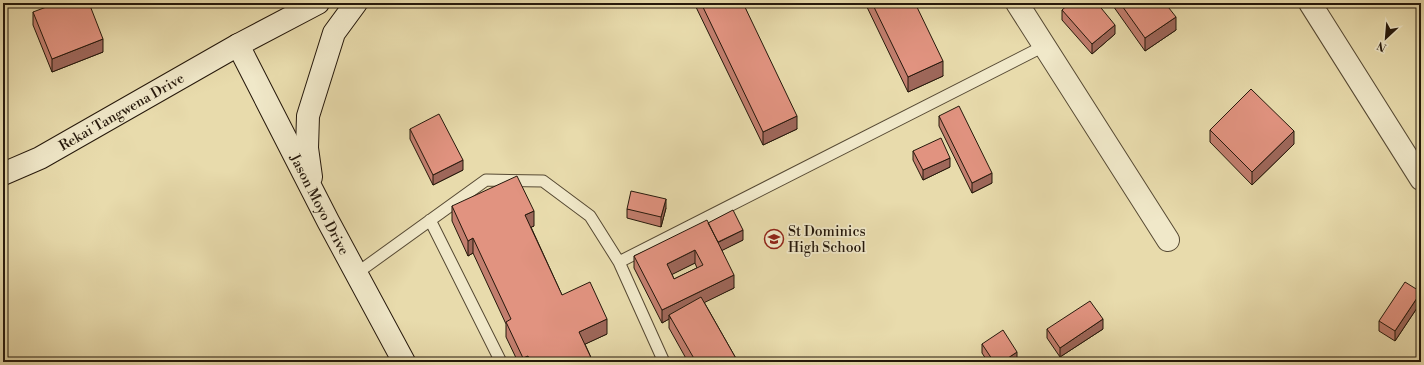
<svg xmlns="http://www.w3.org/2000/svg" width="1424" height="365" viewBox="0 0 1424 365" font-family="'Libre Bodoni',serif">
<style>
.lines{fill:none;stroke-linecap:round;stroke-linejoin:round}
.lane-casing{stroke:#564933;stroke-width:13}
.street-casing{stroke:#564933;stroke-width:24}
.secondary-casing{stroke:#25180b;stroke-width:24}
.lane{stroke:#f0e8c9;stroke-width:11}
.street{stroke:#f0e8c9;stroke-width:22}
.secondary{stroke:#f0e8c9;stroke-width:22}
.wall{fill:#c27e6e;stroke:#25180b;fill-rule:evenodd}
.shaded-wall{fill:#9e675a;stroke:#25180b}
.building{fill:#e19380;stroke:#25180b;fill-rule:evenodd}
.labels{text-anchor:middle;stroke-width:3.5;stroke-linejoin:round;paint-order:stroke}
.street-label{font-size:14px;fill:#25180b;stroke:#f0e8c9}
.poi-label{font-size:14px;fill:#25180b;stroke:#f0e8c9;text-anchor:start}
</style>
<rect width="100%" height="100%" fill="#e8dbac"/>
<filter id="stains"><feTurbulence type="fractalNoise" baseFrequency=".005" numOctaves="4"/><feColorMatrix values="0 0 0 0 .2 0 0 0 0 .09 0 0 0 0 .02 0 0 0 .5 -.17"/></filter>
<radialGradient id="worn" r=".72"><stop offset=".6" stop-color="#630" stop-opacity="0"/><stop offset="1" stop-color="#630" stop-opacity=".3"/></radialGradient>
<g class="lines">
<!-- lane casing -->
<g class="lane-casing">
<path id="lane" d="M430 220 501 362
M619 262 1044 46
M357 273 486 180 543 181 590 216 619 262 664 362"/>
</g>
<!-- street casing -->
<g class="street-casing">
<path id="street" d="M1017 3 1168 240
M1310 3 1421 179"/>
</g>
<!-- secondary casing -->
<g class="secondary-casing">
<g id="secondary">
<path id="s1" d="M238 45 328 221 404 362"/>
<path id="s2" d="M3 174 40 158 238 45 318 3"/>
<path d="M311 177 307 148 308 116 334 33 356 3"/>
</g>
</g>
<!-- lane -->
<use href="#lane" class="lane"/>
<!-- street -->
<use href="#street" class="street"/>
<!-- secondary -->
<use href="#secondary" class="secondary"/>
</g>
<!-- wall -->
<path class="wall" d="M694 3H743L797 129 763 145Z
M865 3H915L943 76 908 92Z
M1111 3H1165L1176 30 1145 51Z
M1062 10 1115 34 1092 54 1062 20Z
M33 12 103 52 52 72 33 25Z
M939 116 992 183 972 193 939 126Z
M410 129 463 170 433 185 410 139Z
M1210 130 1294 144 1252 185 1210 142Z
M913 151 950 167 923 180 913 160Z
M452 206 534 226 531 227 562 295 607 334 585 344 593 362H518L506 337V324L473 253 468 256 452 221Z
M666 208 661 227 627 218V209Z
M708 223 743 240 722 250 734 288 704 302 738 362H688L669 328V319L662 323 634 268V256ZM695 263 697 268 674 279 672 274Z
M1421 302 1395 341 1379 331V321Z
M1047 329H1103L1060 357 1047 338Z
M982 344 1017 362H988L982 353Z"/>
<!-- shaded-wall -->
<path class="shaded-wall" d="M1176 17V30L1145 51V38Z
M1115 25V34L1092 54V44Z
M103 39V52L52 72V59Z
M943 61V76L908 92V77Z
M797 116V129L763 145V132Z
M1294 131V144L1252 185V172Z
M950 158V167L923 180V170Z
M463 160V170L433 185V175Z
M992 173V183L972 193V183Z
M666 199V208L661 227V217Z
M534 211V226L525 230V215Z
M743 230V240L717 253V243Z
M473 238V253L468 256V241Z
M695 250V263L667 277V264Z
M734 275V288L671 319 669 315V319L662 323V310Z
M1421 292V302L1395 341V331Z
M607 319V334L579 347V332Z
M1103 319V329L1060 357V348Z
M1017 352V362H1002Z
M528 356V362H523V358Z"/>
<!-- building -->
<path class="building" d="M57 3H89L103 39 52 59 33 12Z
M701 3H743L797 116 763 132Z
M872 3H915L943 61 908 77Z
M1070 3H1097L1115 25 1092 44 1062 10Z
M1120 3H1165L1176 17 1145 38Z
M1251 89 1294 131 1252 172 1210 130Z
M959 106 992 173 972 183 939 116Z
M439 114 463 160 433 175 410 129Z
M941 138 950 158 923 170 913 151Z
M517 176 534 211 525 215 562 295 590 282 607 319 579 332 593 362H531L528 356 523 358 506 322 511 319 473 238 468 241 452 206Z
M631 191 666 199 661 217 627 209Z
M733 210 743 230 718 242 708 223Z
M707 220 734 275 662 310 634 256ZM695 250 703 265 674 279 667 264Z
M1405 282 1421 292 1395 331 1379 321Z
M701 297 738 362H696L669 315Z
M1090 301 1103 319 1060 348 1047 329Z
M1003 330 1017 352 1002 362H994L982 344Z"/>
<!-- icons -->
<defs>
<g id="school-ring" transform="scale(1)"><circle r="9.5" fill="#f0e8c9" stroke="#8f2418" stroke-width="1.5"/><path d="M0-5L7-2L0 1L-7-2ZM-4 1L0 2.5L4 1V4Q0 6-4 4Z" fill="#8f2418"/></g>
</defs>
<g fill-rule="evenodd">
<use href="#school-ring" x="774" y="239"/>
</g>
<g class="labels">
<!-- street labels -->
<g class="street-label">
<text dy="5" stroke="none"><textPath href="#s2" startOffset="134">Rekai Tangwena Drive</textPath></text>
<text dy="5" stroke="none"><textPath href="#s1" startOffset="179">Jason Moyo Drive</textPath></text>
</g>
<!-- poi labels -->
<g class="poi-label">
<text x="788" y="236">St Dominics<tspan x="788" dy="16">High School</tspan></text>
</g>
</g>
<!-- margin -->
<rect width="1424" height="365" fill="none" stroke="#e8dbac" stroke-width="16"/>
<rect x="4" y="4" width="1416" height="357" fill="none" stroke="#25180b" stroke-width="2"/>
<rect x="8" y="8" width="1408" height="349" fill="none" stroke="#25180b"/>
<!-- north arrow -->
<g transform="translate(1386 38) rotate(206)" stroke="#f0e8c9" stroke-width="3" paint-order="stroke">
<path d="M0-3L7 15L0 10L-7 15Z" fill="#25180b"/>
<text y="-6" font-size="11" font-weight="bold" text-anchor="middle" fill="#25180b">N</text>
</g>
<rect width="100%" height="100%" filter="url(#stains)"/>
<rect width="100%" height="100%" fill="url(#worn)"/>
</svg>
